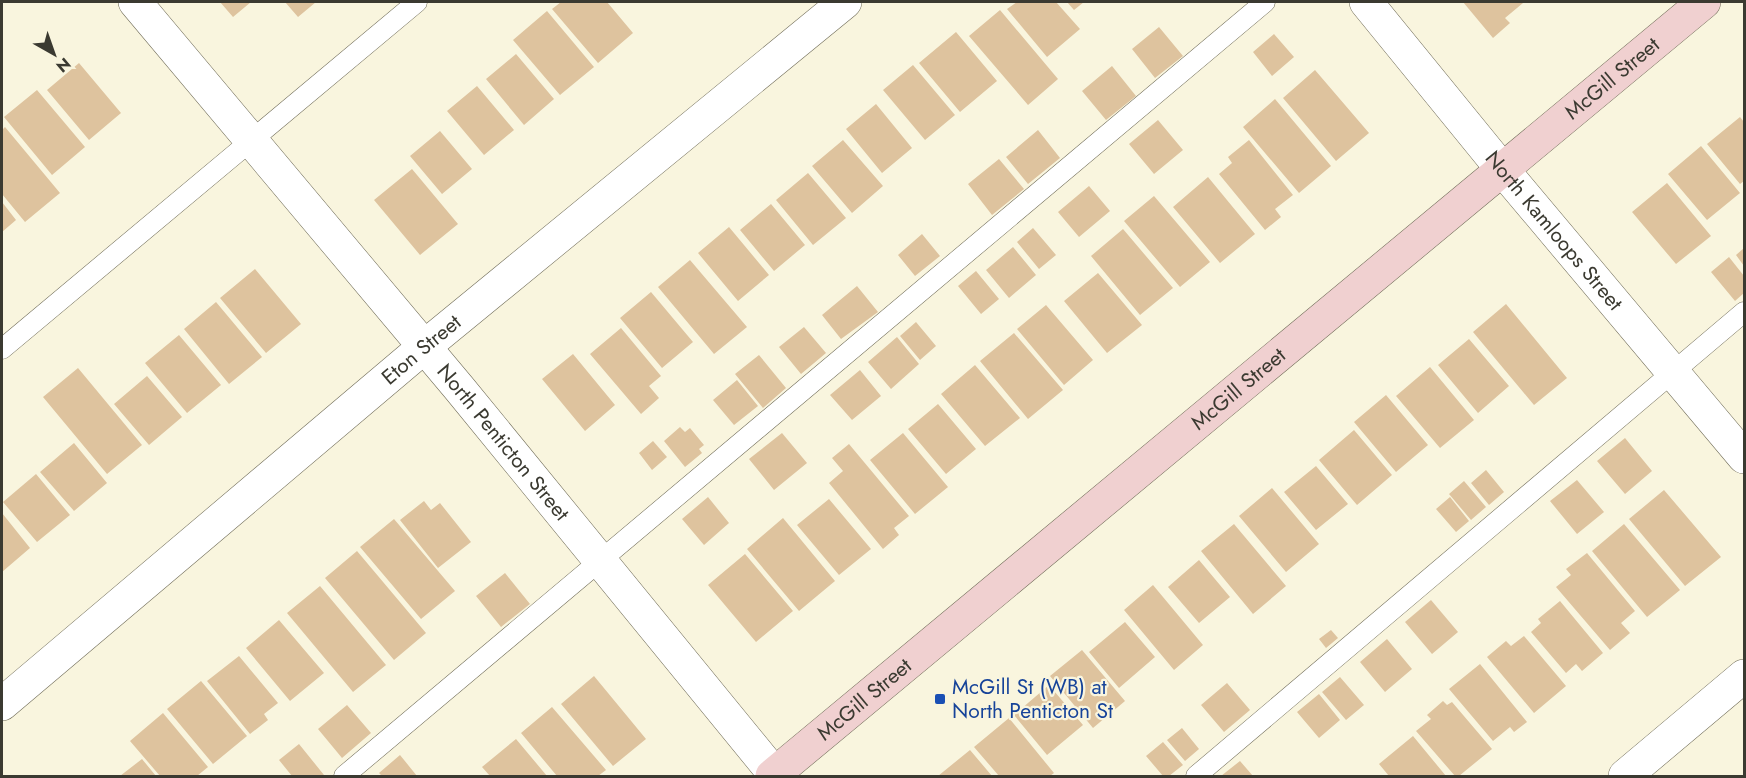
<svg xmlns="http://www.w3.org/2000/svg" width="1746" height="778" viewBox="0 0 1746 778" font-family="Jost,sans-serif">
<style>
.building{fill:#dec39e}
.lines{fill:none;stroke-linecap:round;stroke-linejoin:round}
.service-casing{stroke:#6f6b57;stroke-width:21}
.minor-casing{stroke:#6f6b57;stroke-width:34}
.secondary-casing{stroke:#6f6b57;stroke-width:34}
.service{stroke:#fff;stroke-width:20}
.minor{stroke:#fff;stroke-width:33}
.secondary{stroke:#f0d0d0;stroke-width:33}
.transit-dot{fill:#1a4fb4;stroke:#f9f5de;stroke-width:2}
.labels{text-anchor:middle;stroke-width:4.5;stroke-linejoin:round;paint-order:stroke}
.street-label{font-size:21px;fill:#3b3a31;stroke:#f9f5de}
.transit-label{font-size:21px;fill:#164399;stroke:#f9f5de;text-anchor:start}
</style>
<rect width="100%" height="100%" fill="#f9f5de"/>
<!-- building -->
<path class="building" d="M220 2H251L233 17Z
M285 2H316L298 17Z
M561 2H607L633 33 598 63 552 9Z
M1017 2H1056L1080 29 1047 57 1007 9Z
M1067 2H1084L1074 10Z
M1463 2H1521L1523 3 1505 18 1510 23 1493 38Z
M1000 10 1058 79 1028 105 969 36Z
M547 11 594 67 560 95 513 40Z
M1159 27 1183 56 1155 78 1132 49Z
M956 32 997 81 960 112 919 63Z
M1274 34 1294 57 1272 76 1253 52Z
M516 54 554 99 524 125 486 79Z
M79 63 121 113 89 140 47 90Z
M913 65 955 115 925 140 883 90Z
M1112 66 1136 96 1106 120 1082 91Z
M1315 70 1369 133 1336 161 1283 98Z
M477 86 514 130 484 155 447 111Z
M37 90 85 147 52 175 4 117Z
M1275 99 1331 166 1299 193 1243 127Z
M876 104 912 148 882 173 846 129Z
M1740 117 1744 122V181L1740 184 1707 144Z
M1158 120 1183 150 1154 174 1129 144Z
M5 127 60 193 25 222 2 194V130Z
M1038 130 1060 158 1028 184 1006 157Z
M440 131 472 169 442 194 410 156Z
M843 140 883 186 852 213 812 166Z
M1249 140 1293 195 1275 209 1281 217 1265 230 1219 174 1232 163 1228 157Z
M1701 146 1740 193 1707 220 1668 174Z
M999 159 1024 189 992 215 968 184Z
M412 169 458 224 420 255 374 200Z
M808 173 846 218 813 245 776 200Z
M1208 177 1255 234 1220 263 1173 207Z
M1667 183 1711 236 1676 264 1632 212Z
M1089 186 1110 211 1079 237 1058 212Z
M1154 196 1210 262 1180 287 1124 221Z
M2 202 16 220 2 232Z
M771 204 805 245 774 271 740 230Z
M729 227 769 275 738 301 698 253Z
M1033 228 1056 255 1039 269 1017 242Z
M1123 229 1173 288 1140 315 1091 256Z
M922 234 940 256 915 276 898 255Z
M1013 247 1036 275 1009 298 986 270Z
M1744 248V266L1736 255Z
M1729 257 1744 276V293L1735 301 1711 272Z
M690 260 747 327 714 354 658 287Z
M255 269 301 324 266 353 220 298Z
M976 271 999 299 981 314 958 286Z
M1098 273 1142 325 1107 353 1064 301Z
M857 286 878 312 841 339 822 315Z
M651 292 693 342 662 368 620 318Z
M216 302 262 357 229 384 184 329Z
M1506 304 1567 378 1534 405 1473 332Z
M1046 305 1093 360 1064 385 1017 329Z
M916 322 936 346 920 360 900 336Z
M804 327 826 353 801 374 779 347Z
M621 328 661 376 649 386 659 398 641 414 590 354Z
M1014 333 1063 390 1028 419 980 361Z
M179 335 221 385 187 413 145 363Z
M897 337 919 364 891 389 868 362Z
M1469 339 1509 386 1478 413 1438 365Z
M573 354 615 405 585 431 542 379Z
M759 355 786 388 763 408 735 374Z
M975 365 1020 418 985 446 941 394Z
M1430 367 1474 420 1440 448 1396 396Z
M78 368 142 445 107 474 43 397Z
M860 370 881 396 852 420 830 395Z
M147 376 182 417 149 445 114 404Z
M737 380 758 406 734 425 713 400Z
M1386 395 1428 445 1396 472 1354 422Z
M938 404 976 449 946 474 908 429Z
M680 427 685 432 690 428 704 445 699 449 702 453 685 467 664 441Z
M1354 430 1392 475 1357 505 1319 460Z
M782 433 807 463 774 490 749 459Z
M903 433 948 487 915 514 870 460Z
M1625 438 1652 471 1625 494 1597 461Z
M653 441 667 457 652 470 639 453Z
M74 443 107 483 74 511 40 472Z
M849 444 909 516 894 528 899 535 883 549 829 483 843 471 832 458Z
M1316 466 1348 504 1316 530 1284 492Z
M1486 470 1504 492 1489 505 1471 483Z
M36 474 70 515 37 542 3 502Z
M1577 480 1604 512 1577 534 1550 501Z
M1464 481 1486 507 1471 520 1449 494Z
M1272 488 1319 544 1286 572 1239 516Z
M1664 490 1721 557 1685 586 1629 519Z
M708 497 729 523 704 545 682 519Z
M1450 497 1469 521 1456 532 1436 509Z
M829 499 871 549 839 575 797 525Z
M424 501 431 510 440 503 471 542 438 568 400 520Z
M2 513 30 548 2 572Z
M783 518 835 581 799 611 747 549Z
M394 519 455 591 421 619 360 547Z
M1234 524 1286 586 1253 614 1201 551Z
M1624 524 1680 590 1647 617 1592 551Z
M357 551 426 633 394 660 325 578Z
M1587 553 1635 611 1621 623 1630 633 1610 650 1556 587 1571 575 1566 569Z
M745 554 793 611 756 642 708 585Z
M1199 560 1230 597 1199 623 1168 587Z
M505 573 530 604 501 627 476 596Z
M1153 585 1203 645 1174 670 1124 610Z
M320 586 386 665 353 692 287 613Z
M1431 600 1458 632 1432 654 1405 622Z
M1560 601 1603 653 1582 671 1576 664 1566 673 1531 632 1541 623 1538 619Z
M279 620 324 673 290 701 246 648Z
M1125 622 1155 657 1119 688 1089 652Z
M1331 630 1338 638 1326 648 1319 639Z
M1524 636 1566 686 1534 713 1487 657 1506 641 1511 646Z
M1387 639 1412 669 1385 692 1360 662Z
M1082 650 1125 701 1093 728 1050 676Z
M239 656 278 703 264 714 268 720 250 734 207 681Z
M1480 664 1527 722 1514 732 1510 727 1493 741 1449 689Z
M594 676 646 739 613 766 561 704Z
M1340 677 1364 705 1346 720 1322 692Z
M201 681 247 736 213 764 167 709Z
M1227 683 1250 710 1224 732 1201 705Z
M1049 685 1083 725 1047 755 1014 715Z
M1319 694 1340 720 1319 738 1297 712Z
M1443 701 1447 705 1452 702 1492 749 1459 776H1455L1416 731 1431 719 1427 715Z
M347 705 371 733 342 758 318 729Z
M552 707 606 770 598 776H557L521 733Z
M163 713 208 767 197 776H160L130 741Z
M1009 718 1054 773 1050 776H999L974 747Z
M1182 728 1199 749 1185 761 1167 740Z
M1413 736 1446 776H1389L1379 764Z
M516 739 547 776H490L482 767Z
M1163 742 1183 765 1169 776H1163L1146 756Z
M299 744 324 775 323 776H292L279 760Z
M970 750 992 776H938Z
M400 755 417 776H382L379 773Z
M142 759 156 776H120Z
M1240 761 1253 776H1221Z"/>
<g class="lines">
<!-- service casing -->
<g class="service-casing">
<path id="service" d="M2 349 417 2
M344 776 1265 2
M1196 776 1744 312"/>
</g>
<!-- minor casing -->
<g class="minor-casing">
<g id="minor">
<path id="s1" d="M135 2 459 388 776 776"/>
<path id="s2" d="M1366 2 1502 169 1744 457"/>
<path id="s3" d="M2 704 424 347 845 2"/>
<path d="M1625 776 1744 676"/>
</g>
</g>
<!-- secondary casing -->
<g class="secondary-casing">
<g id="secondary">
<path id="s4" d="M772 776 1704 2"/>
</g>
</g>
<!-- service -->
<use href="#service" class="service"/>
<!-- minor -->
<use href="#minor" class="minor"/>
<!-- secondary -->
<use href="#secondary" class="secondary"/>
</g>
<!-- markers -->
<rect class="transit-dot" x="934" y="693" width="12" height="12" rx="3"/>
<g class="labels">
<!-- street labels -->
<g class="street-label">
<text dy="7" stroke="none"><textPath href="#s4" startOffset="1092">McGill Street</textPath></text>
<text dy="7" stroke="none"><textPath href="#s2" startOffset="296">North Kamloops Street</textPath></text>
<text dy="7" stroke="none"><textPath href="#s3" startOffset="549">Eton Street</textPath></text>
<text dy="7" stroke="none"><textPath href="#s4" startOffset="606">McGill Street</textPath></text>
<text dy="7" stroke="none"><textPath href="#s1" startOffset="574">North Penticton Street</textPath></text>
<text dy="7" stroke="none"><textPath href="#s4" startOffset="120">McGill Street</textPath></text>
</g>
<!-- transit labels -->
<g class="transit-label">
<text x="952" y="694">McGill St (WB) at<tspan x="952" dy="24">North Penticton St</tspan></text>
</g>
</g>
<!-- border -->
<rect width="1746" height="778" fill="none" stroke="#3b3a31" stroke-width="6"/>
<!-- north arrow -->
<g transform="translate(54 54) rotate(140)" stroke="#f9f5de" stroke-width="4.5" paint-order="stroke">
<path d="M0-4.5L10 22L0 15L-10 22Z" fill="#3b3a31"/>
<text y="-9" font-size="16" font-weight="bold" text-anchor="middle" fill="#3b3a31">N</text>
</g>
</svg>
